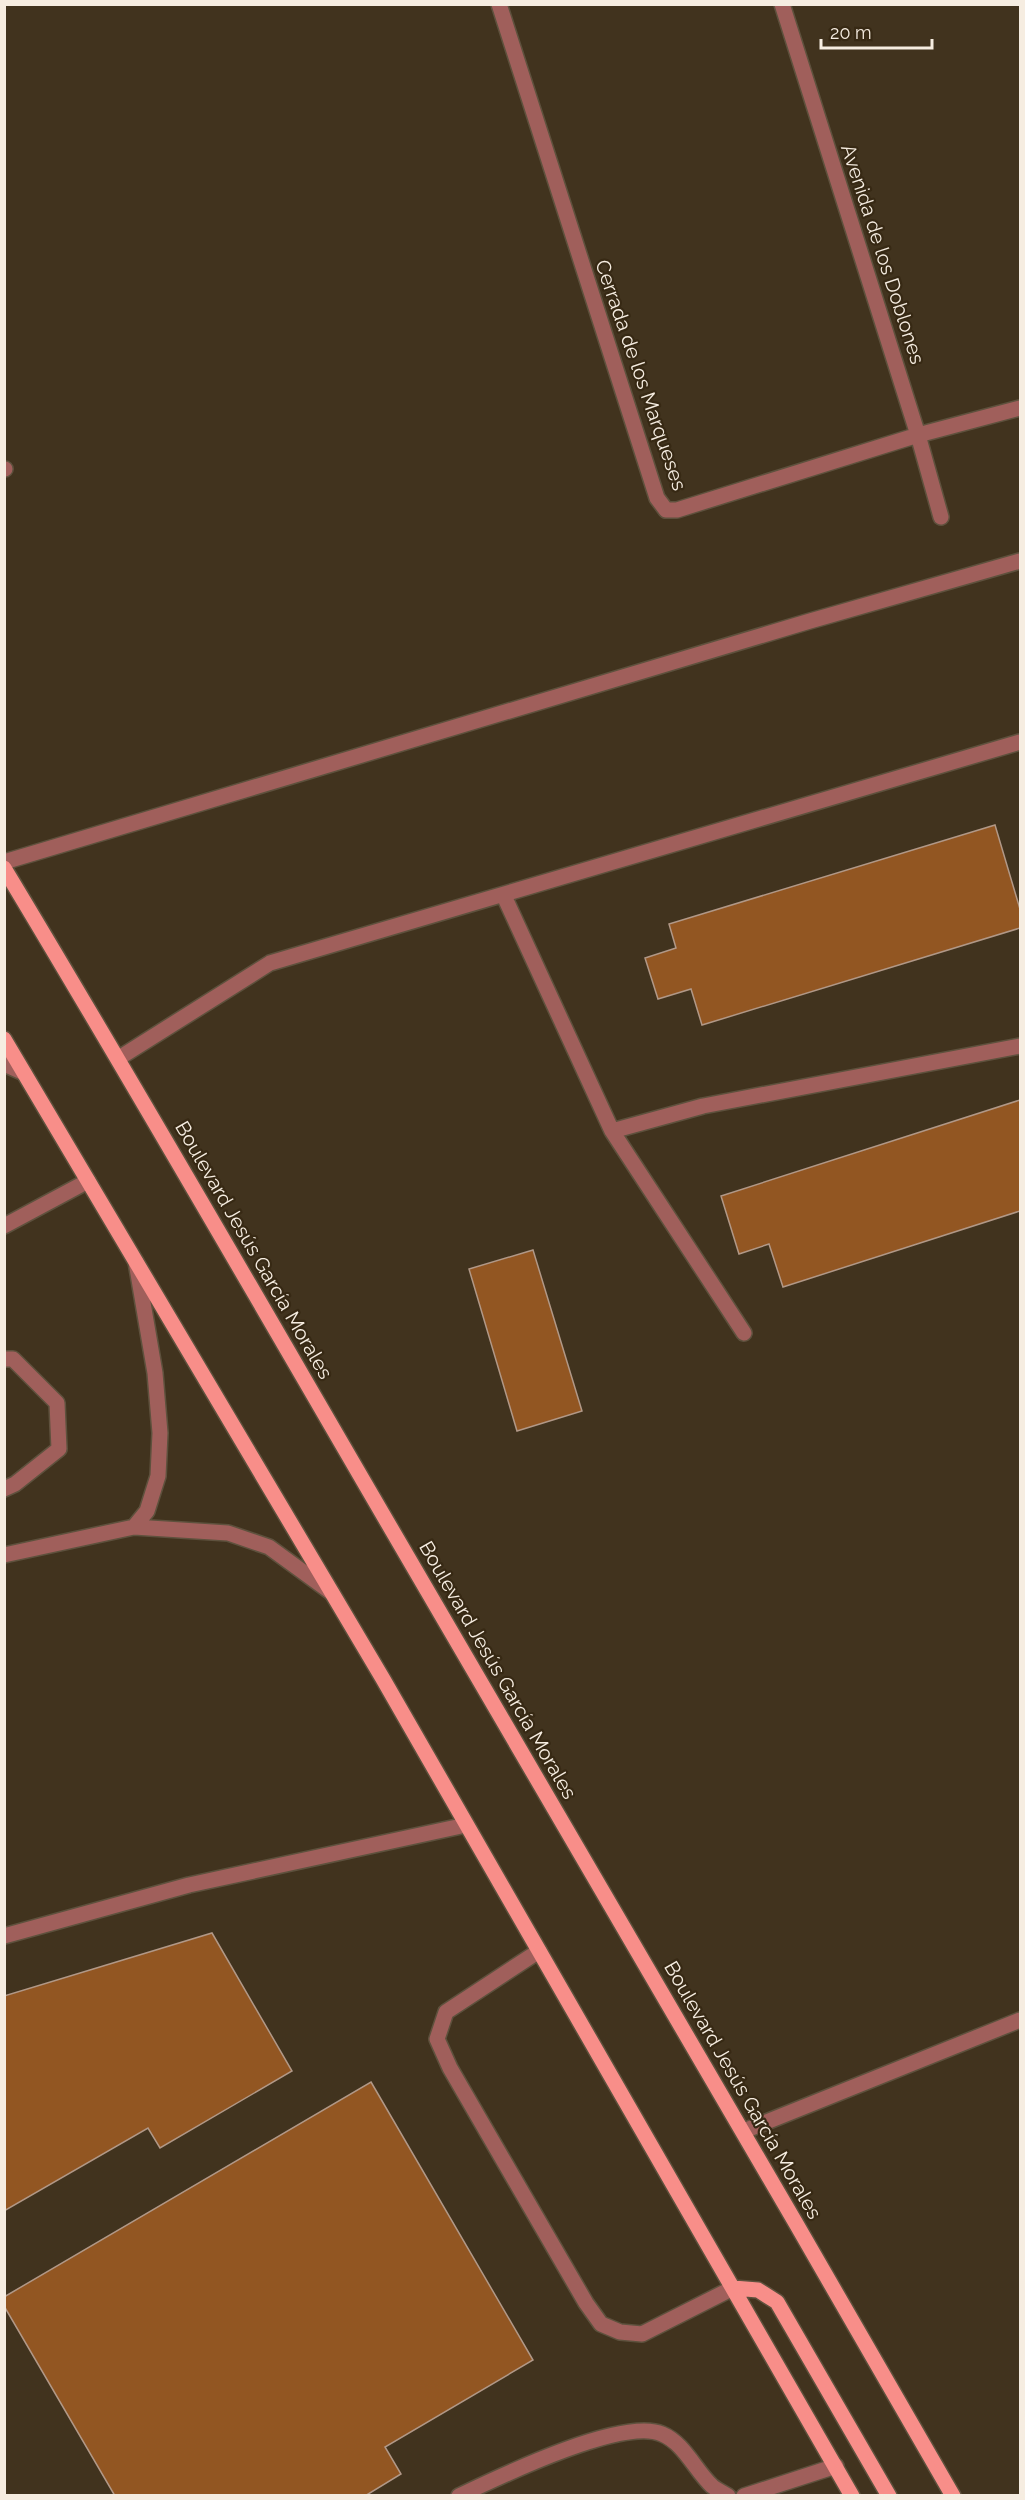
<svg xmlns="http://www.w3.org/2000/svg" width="1025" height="2500" viewBox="0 0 1025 2500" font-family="Raleway,sans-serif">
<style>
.building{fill:#925622;stroke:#b19887;stroke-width:1.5}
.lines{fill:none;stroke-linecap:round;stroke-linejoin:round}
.minor-casing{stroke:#5e513d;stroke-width:18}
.major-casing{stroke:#5e513d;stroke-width:18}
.minor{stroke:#a05f5b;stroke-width:15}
.major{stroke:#f88e89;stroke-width:15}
.labels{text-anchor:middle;stroke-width:4.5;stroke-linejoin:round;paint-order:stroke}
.street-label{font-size:20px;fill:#f6ede1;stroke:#372914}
</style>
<rect width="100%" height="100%" fill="#41331e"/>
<!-- building -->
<path class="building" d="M995 825 1020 909V928L702 1025 691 989 658 999 645 958 676 948 669 924Z
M1020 1100V1211L783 1287 769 1244 739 1254 721 1196Z
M533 1250 582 1411 517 1431 469 1269Z
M212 1933 292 2071 160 2148 148 2128 4 2211V1996Z
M371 2082 533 2360 385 2447 401 2474 365 2496H115L4 2306V2297Z"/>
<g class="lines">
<!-- minor casing -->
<g class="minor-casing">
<path id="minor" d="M499 4 657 498 666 510H677L918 435 1020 408
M782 4 918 435 941 517
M4 469H5
M4 862 810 621 1020 561
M504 896 612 1131 703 1106 1020 1046
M119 1058 270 963 1020 742
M4 1064 24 1073
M612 1131 744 1333
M4 1226 88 1181
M4 1359H13L57 1403 59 1449 15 1484 4 1489
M134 1527 147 1511 158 1476 160 1433 155 1373 136 1262
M4 1555 134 1527 228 1533 269 1547 332 1593
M4 1936 189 1885 466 1825
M539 1951 446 2012 437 2039 450 2068 586 2303 601 2324 620 2332 642 2334 733 2288
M744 2131 1020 2020
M459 2496C499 2477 622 2417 662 2434 684 2443 695 2470 712 2486 717 2490 723 2493 728 2496
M744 2496 836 2466"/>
</g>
<!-- major casing -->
<g class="major-casing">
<path id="major" d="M4 868C133 1082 257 1298 382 1513 572 1841 765 2167 953 2496
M4 1039 383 1679 852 2496
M733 2288 758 2290 777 2302 889 2496"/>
</g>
<!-- minor -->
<use href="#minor" class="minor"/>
<!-- major -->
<use href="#major" class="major"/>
</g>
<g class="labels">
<!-- street labels -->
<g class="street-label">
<text transform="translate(883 254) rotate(72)" y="7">Avenida de los Doblones</text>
<text transform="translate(641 375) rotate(71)" y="7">Cerrada de los Marqueses</text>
<text transform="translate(254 1250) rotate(60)" y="7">Boulevard Jesús García Morales</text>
<text transform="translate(498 1670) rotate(60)" y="7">Boulevard Jesús García Morales</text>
<text transform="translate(743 2090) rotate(60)" y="7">Boulevard Jesús García Morales</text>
</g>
</g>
<!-- border -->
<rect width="1025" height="2500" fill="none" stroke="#f6ede1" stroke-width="12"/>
<!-- scale -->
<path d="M821 39v9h111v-9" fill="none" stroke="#f6ede1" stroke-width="3"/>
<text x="830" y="39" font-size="18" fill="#f6ede1" stroke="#372914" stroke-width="4.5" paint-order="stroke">20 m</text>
</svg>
